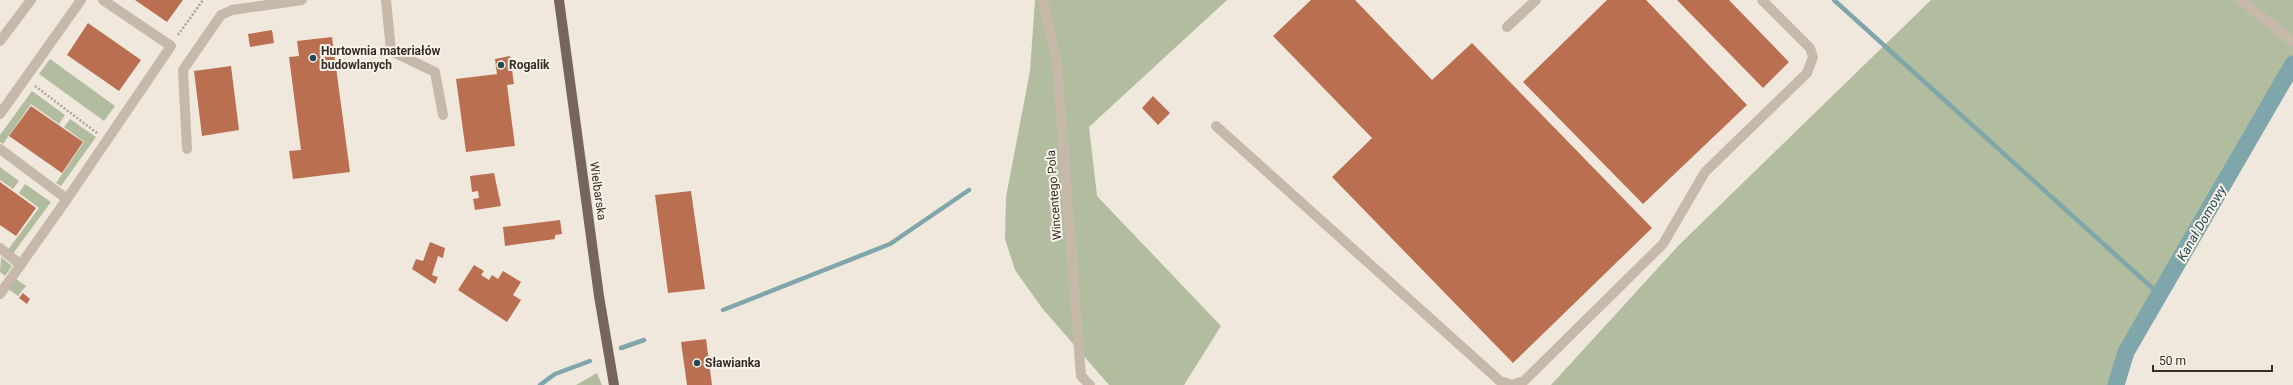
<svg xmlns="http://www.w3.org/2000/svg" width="2293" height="385" viewBox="0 0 2293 385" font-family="Roboto,sans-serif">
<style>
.green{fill:#b1bd9e}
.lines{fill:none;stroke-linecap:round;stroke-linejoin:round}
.stream{stroke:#7fa6aa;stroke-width:4.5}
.canal{stroke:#7fa6aa;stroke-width:17}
.building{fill:#ba7050}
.path{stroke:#b2a394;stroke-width:2.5;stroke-dasharray:2 2;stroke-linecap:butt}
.minor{stroke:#c7b9aa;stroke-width:10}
.major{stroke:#75655b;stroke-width:10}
.poi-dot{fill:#224c52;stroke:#f8f2e9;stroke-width:1.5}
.labels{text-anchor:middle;stroke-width:4;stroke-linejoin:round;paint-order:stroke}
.poi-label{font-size:12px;font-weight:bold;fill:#352d29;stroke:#f8f2e9;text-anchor:start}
.street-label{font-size:12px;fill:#352d29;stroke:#f8f2e9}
.water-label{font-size:13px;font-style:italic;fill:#224c52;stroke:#f8f2e9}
</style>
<rect width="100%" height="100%" fill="#f0e8dd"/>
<!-- green -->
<path class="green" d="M1035 0H1227L1089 127 1097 196 1221 326 1184 385H1109L1042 308 1015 270 1005 239 1006 197 1030 71Z
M1931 0H2293V73L2126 352 2116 385H1551L1679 245Z
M50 59 115 106 104 121 39 74Z
M32 91 65 115 59 124 31 104 3 144 0 142V135Z
M70 119 96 137 61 186 56 183 84 142 64 127Z
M0 167 19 181 13 189 0 180Z
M25 184 51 202 12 255 7 251 39 208 19 193Z
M1 257 12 266 5 276 0 272Z
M16 279 26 286 18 296 8 289Z
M597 373 602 385H576Z"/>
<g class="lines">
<!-- stream -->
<path class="stream" d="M1834 0 2160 295
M723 310 890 244 969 190
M621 348 644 340
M540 385 555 374 590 361"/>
<!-- canal -->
<path class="canal" d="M2116 385 2126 352 2293 64"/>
</g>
<!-- building -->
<path class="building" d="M135 0H183L167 22Z
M1311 0H1355L1432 80 1472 43 1652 228 1513 363 1332 177 1372 138 1273 36Z
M1607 0H1646L1747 105 1643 204 1523 82Z
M1677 0H1729L1789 62 1763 88Z
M88 23 141 60 119 91 67 55Z
M272 30 274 43 250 47 248 34Z
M332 37 350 172 293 179 289 151 301 150 289 57 299 56 297 41Z
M510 56 514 84 507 85 515 146 466 152 456 79 497 74 495 59Z
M231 66 239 130 202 136 194 71Z
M1153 96 1170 113 1158 125 1142 108Z
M31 106 83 142 62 173 9 136Z
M494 173 501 206 475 210 473 199 479 198 478 191 472 192 470 176Z
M0 182 36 208 16 236 0 225Z
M691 191 705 289 668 293 655 195Z
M560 220 562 234 555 235V239L505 246 503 227Z
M430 242 445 248 443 258 438 256 432 275 438 277 435 284 412 269 416 259 423 261Z
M474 265 484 271 481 275 489 280 492 275 498 279 503 271 521 282 513 295 521 300 507 322 458 290Z
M23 293 30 299 27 304 19 298Z
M706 339 712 385H687L681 342Z"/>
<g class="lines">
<!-- path -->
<path class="path" d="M178 35 203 0
M35 86 97 133"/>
<!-- minor -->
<path class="minor" d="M386 0 391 51 435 72 443 115
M1043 0 1057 64 1081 376 1090 385
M2241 0 2293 42
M1507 27 1536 0
M0 41 31 0
M0 114 81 0
M1216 126 1500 381 1512 385 1524 381 1663 244 1705 172 1807 73 1813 57 1810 48 1762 0
M0 149 67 199 0 294
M187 149 183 70 221 15 232 10 302 0
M67 199 171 46 103 0
M0 248 21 265"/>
<!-- major -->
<path class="major" d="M559 0 599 296 614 385"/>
</g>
<!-- markers -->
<g class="poi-dot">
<circle cx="313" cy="58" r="4"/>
<circle cx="501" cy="65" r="4"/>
<circle cx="697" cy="363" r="4"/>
</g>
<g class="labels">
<!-- poi labels -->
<g class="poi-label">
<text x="321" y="55">Hurtownia materiałów<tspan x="321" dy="14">budowlanych</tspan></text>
<text x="509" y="69">Rogalik</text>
<text x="705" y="367">Sławianka</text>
</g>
<!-- street labels -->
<g class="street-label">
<text transform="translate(598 191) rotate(82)" y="4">Wielbarska</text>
<text transform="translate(1054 195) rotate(-94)" y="4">Wincentego Pola</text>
</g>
<!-- water labels -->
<g class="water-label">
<text transform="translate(2201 223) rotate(-60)" y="5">Kanał Domowy</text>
</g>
</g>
<!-- scale -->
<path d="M2153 365v6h119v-6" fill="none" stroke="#352d29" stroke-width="2"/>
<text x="2159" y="365" font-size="12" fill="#352d29" stroke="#f8f2e9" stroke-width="3" paint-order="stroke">50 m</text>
</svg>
